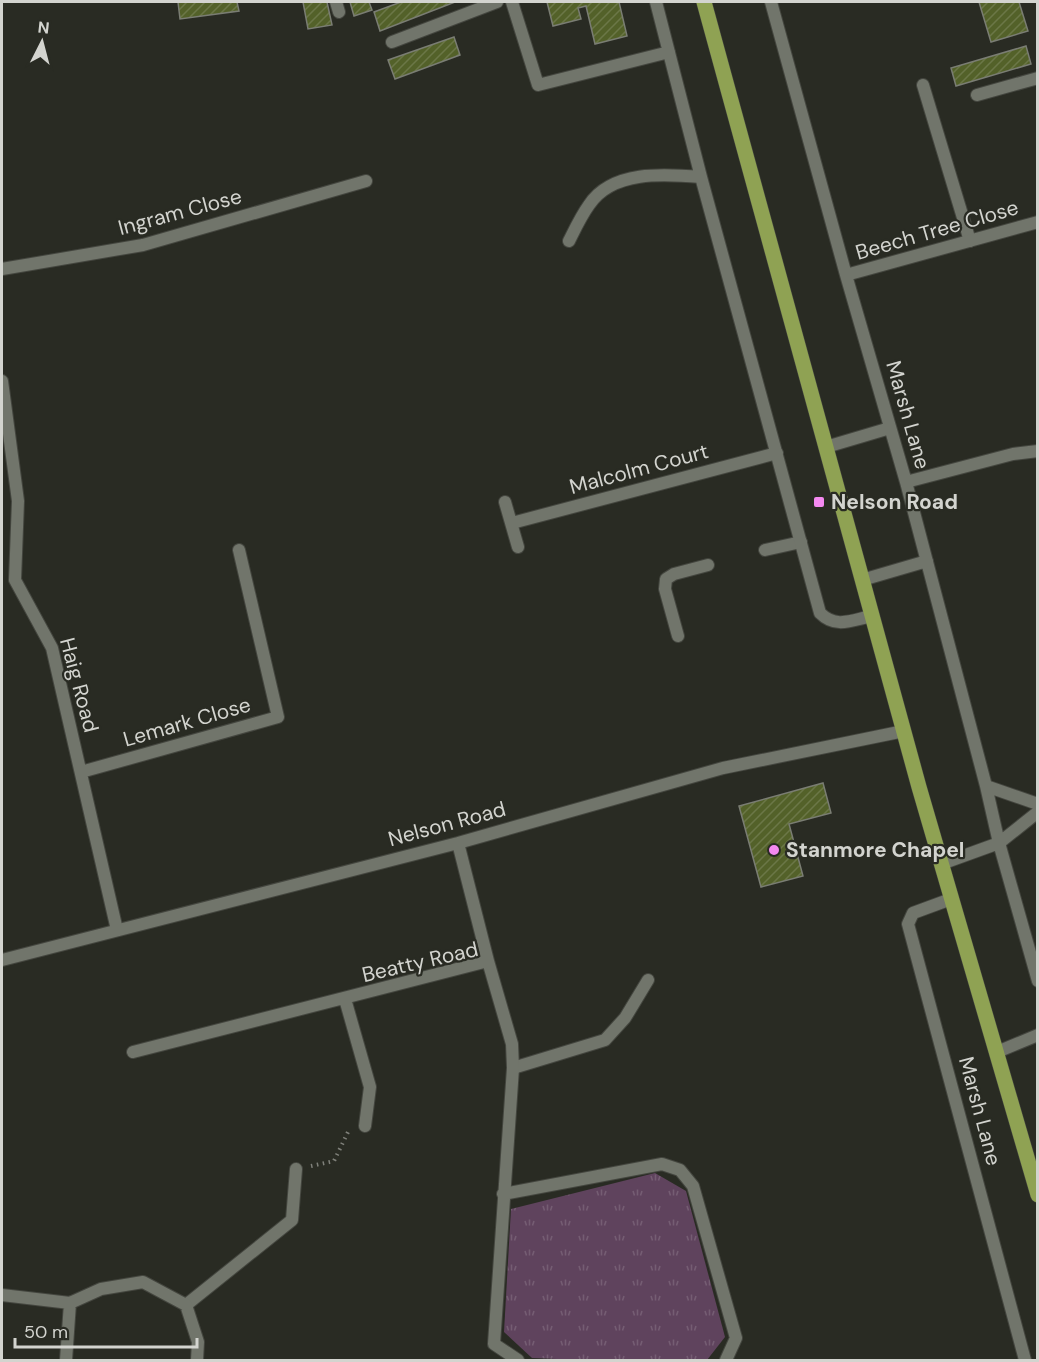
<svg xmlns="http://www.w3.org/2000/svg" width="1039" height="1362" viewBox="0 0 1039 1362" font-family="'DM Sans',sans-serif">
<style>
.grass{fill:url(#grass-tufts)}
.building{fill:url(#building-hatch);stroke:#7a7d73;stroke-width:1.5}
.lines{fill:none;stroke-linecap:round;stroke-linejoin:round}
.service-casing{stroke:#44463f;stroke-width:14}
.minor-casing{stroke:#44463f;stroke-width:14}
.primary-casing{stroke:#44463f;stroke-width:16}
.path{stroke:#7f807a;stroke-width:4;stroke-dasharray:1.5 4.5;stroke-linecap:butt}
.service{stroke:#71756b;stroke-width:12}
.minor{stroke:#71756b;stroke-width:12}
.primary{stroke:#8fa253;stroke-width:15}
.poi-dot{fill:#f489f0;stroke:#292b23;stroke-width:2}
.labels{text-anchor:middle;stroke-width:4.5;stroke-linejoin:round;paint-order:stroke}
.street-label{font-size:21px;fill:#d3d4cf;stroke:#292b23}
.poi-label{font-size:21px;font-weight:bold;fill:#d3d4cf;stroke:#292b23;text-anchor:start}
</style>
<defs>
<pattern id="grass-tufts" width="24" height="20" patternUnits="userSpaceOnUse" patternTransform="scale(1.5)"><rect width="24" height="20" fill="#5f435d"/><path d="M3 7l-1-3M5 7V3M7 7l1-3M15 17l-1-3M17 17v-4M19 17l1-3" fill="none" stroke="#755d73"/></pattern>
<pattern id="building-hatch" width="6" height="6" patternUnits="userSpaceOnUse" patternTransform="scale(1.5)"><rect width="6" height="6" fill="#536129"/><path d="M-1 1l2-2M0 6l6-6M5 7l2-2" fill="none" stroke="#6b7747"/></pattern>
</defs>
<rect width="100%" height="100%" fill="#292b23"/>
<!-- grass -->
<path class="grass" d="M655 1173 686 1191 725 1337 707 1360H582L532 1358 504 1332 511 1209Z"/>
<!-- building -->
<path class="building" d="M178 2H237L239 11 180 19Z
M303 2H327L332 25 308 29Z
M350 2H369L372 10 354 16Z
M401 2H455L380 31 374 12Z
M547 2H619L627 36 595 44 586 6 578 8 581 19 553 26Z
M979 2H1019L1028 31 991 42Z
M454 37 460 55 395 79 388 60Z
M1026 46 1031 64 956 86 951 68Z
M823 783 831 813 789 824 803 876 761 887 739 806Z"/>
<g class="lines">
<!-- service casing -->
<g class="service-casing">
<path id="service" d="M336 2 339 12
M392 42 497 2
M923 85 970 241
M977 95 1038 78
M765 550 801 542
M678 636 665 589 666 579 674 574 708 565
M513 1068 605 1040 625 1018 648 980
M186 1305 292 1220 296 1169"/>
</g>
<!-- minor casing -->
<g class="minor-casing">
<path id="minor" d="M512 2 538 85 669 52
M656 2 701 177 820 613C836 629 852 620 872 616
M771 2 846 275 906 482 986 786 999 843 1038 981
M569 241C575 229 581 216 589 205 612 170 664 174 701 177
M2 269 143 245 366 181
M846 275 1038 222
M2 381 18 501 15 580 52 648 117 930
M826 447 890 428
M906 482 1013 454 1038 451
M505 502 518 547
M512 523 777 453
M862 580 927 561
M81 772 278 717 239 550
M986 786 1038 804
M458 843 488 961
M941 864 999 843 1038 812
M951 899 913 913 908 924 1025 1360
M2 960 458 843 723 768 904 731
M345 999 370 1087 365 1126
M133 1052 488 961 512 1044 513 1068 494 1344 518 1360
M997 1052 1038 1035
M503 1194 662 1164 680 1170 693 1186 736 1338 726 1360
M2 1295 70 1303
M70 1303 101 1289 143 1282 186 1305 198 1342 197 1360
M66 1360 70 1303"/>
</g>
<!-- primary casing -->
<g class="primary-casing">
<path id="primary" d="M704 2 919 787 1038 1195"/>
</g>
<!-- path -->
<path class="path" d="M311 1166 334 1161 348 1132"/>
<!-- service -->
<use href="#service" class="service"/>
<!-- minor -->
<use href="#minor" class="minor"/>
<!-- primary -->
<use href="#primary" class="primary"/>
</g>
<!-- markers -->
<g class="poi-dot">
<rect x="813" y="496" width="12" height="12" rx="3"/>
<circle cx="774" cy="850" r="6"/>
</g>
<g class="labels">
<!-- street labels -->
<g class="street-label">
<text transform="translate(180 212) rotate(-15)" y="7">Ingram Close</text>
<text transform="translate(937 230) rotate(-16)" y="7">Beech Tree Close</text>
<text transform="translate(908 415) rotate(74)" y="7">Marsh Lane</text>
<text transform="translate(639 469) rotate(-15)" y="7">Malcolm Court</text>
<text transform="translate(79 685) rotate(75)" y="7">Haig Road</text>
<text transform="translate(187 722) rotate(-16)" y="7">Lemark Close</text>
<text transform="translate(447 824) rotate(-15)" y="7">Nelson Road</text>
<text transform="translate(420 962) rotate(-13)" y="7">Beatty Road</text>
<text transform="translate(980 1111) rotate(75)" y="7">Marsh Lane</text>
</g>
<!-- poi labels -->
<g class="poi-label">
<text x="831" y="509">Nelson Road</text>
<text x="786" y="857">Stanmore Chapel</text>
</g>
</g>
<!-- border -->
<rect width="1039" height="1362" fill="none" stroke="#d3d4cf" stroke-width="6"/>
<!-- north arrow -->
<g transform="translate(42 42) rotate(6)" stroke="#292b23" stroke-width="4.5" paint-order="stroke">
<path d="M0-4.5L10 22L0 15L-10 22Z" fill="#d3d4cf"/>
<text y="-9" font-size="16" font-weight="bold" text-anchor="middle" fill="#d3d4cf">N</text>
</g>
<!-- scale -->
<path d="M15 1338v9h182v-9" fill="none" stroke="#d3d4cf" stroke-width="3"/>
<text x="24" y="1338" font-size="18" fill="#d3d4cf" stroke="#292b23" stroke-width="4.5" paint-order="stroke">50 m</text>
</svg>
